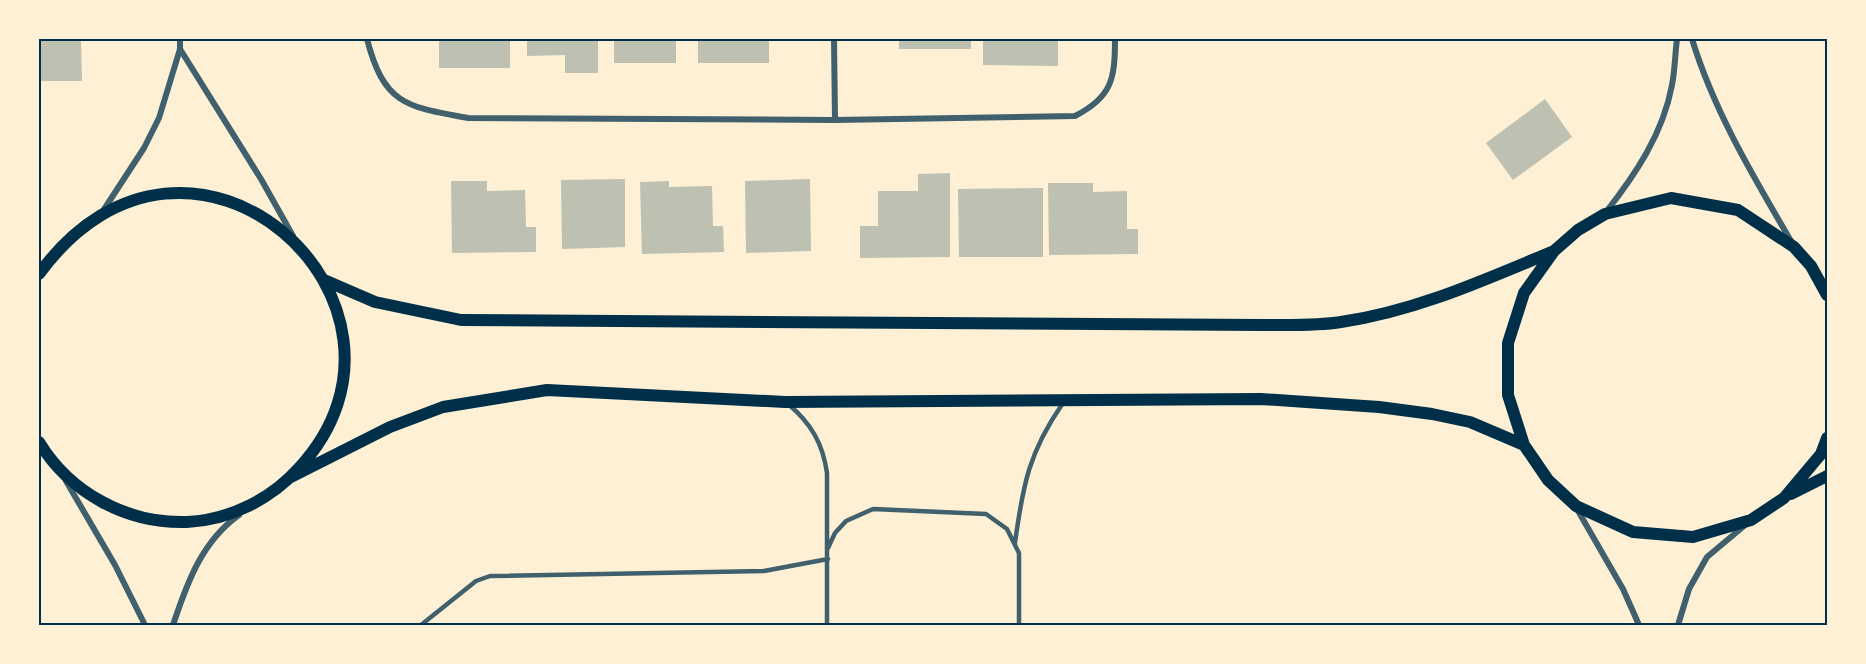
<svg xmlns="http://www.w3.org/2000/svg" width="1866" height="664" viewBox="0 0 1866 664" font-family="'Nunito Sans',sans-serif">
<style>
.building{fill:#bec0b2}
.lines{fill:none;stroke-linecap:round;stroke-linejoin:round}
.service{stroke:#3f606c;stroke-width:4.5}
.minor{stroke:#3f606c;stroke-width:6}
.secondary{stroke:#003049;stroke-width:12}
.neatline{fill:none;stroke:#003049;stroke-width:2}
</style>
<rect width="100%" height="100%" fill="#fdf0d5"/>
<!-- building -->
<path class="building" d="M39 39H81L82 81H39Z
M439 39H510V68H439Z
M527 39H598V73H565V55L527 56Z
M614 39H676V63H614Z
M698 39H769V63H698Z
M899 39H971V49H899Z
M983 39H1058V66L983 65Z
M1545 99 1572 137 1513 180 1486 143Z
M950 173V257L860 258V226H878V191H918V174Z
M625 179V247L562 249 561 180Z
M810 179 811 251 746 253 745 181Z
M451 181H487V191L525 190 526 227H536V252L452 253Z
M669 181V187L712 186 713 226H723L724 252 642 254 640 182Z
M1048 183H1093V192L1127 191V229H1138V254L1049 255Z
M1043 188V257H959L958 189Z"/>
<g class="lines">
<!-- service -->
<path class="service" d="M788 404C811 423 823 444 827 473V625
M1015 543C1023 484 1029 452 1063 403
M828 548 835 533 846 521 873 509 986 514 1007 529 1019 553V625
M421 625 476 581 490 576 764 571 828 559"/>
<!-- minor -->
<path class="minor" d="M367 39C384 105 407 107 468 118L835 120 1075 116C1112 97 1115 79 1115 39
M834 39 835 120
M1692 39C1714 111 1753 176 1791 241
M180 49 261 179 293 236
M1606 212C1635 175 1663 134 1672 85 1675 70 1675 54 1677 39
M101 214 144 148 159 118 180 49V39
M66 481 115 565 145 625
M1577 509 1623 589 1639 625
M173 625C187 583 202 541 239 515
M1678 625 1689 589 1707 557 1744 526"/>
<!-- secondary -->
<path class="secondary" d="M39 274C191 66 450 305 299 468 271 499 230 520 187 522 127 524 70 493 39 442
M324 280 375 302 461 320 1263 325C1289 325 1316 326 1341 322 1416 311 1484 280 1554 251
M1827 295 1811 266 1794 247 1738 210 1671 198 1605 214 1578 230 1554 251 1524 293 1508 343V395L1524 445 1548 480 1576 506 1633 532 1693 537 1751 520 1784 498 1821 454 1827 438
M291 477 390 427 443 407 547 390 785 402 1261 399 1379 407 1432 414 1470 422 1524 445
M1791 494 1827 476"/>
</g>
<!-- border -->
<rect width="1866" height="664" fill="none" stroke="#fdf0d5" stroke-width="81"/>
<rect x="40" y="40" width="1786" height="584" class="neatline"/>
</svg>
